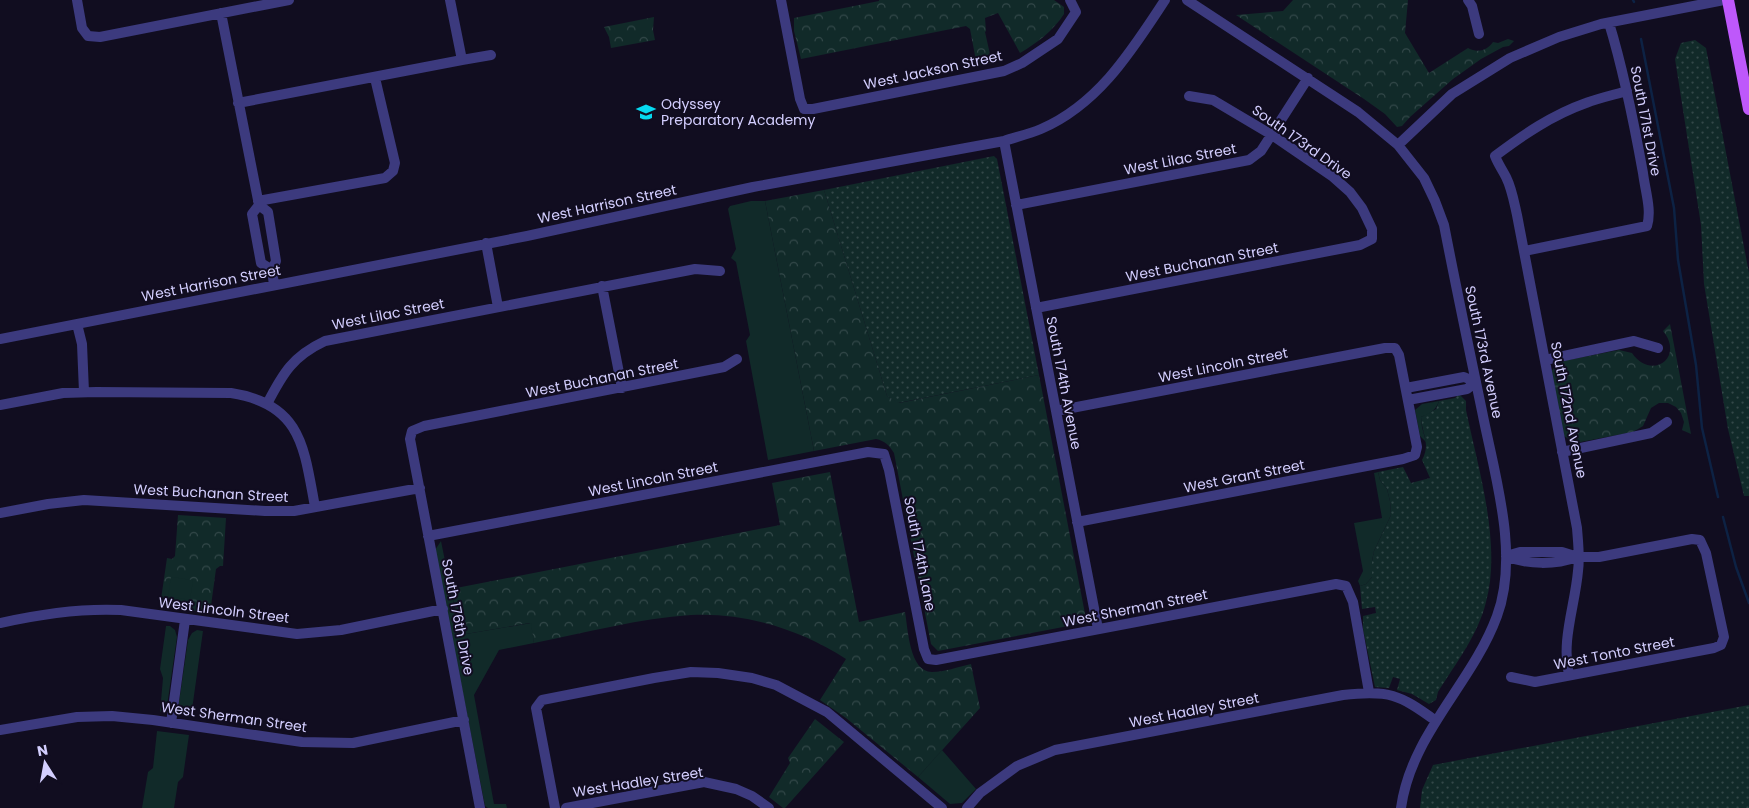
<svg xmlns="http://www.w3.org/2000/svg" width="1749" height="808" viewBox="0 0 1749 808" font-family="Poppins,sans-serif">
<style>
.grass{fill:url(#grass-dots)}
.park{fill:url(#park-crowns)}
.garden{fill:#112a29}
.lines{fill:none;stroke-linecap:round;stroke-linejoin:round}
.stream{stroke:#0d2244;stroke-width:2.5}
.minor{stroke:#3c3a7e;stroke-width:10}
.major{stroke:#be58fb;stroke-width:12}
.labels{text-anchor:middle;stroke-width:4;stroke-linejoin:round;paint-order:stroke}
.street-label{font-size:14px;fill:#d3cefe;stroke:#110d20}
.poi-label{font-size:14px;fill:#d3cefe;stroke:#110d20;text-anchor:start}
</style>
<defs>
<pattern id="grass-dots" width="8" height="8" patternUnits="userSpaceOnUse" patternTransform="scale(1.25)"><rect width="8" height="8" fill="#112a29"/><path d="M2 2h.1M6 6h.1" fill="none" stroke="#334849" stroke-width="1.8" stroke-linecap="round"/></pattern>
<pattern id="park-crowns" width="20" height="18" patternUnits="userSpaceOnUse" patternTransform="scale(1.25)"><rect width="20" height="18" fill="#112a29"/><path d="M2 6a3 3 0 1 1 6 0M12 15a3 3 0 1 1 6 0" fill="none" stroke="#334849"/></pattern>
</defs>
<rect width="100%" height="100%" fill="#110d20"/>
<!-- grass -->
<path class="grass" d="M1695 40 1706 48 1749 273V496H1744L1728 429 1704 284 1701 225 1675 59 1681 43Z
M994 156 997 159 1039 375 898 403 887 396 824 190Z
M1458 395H1460L1466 401V410C1478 468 1502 544 1486 602 1478 635 1456 663 1438 692L1436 700 1429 704 1412 694 1397 690 1400 679 1393 677 1389 688 1375 687 1363 629V616L1376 613 1375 607 1362 609 1360 586 1366 584 1372 577V561L1374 551 1391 515 1390 501 1387 489 1380 480 1378 472 1403 467 1411 483 1430 478 1422 460C1431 444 1422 434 1421 417L1436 409 1439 401 1455 398Z
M1749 705V808H1420L1422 790 1433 765Z"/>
<!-- park -->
<path class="park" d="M879 0H1054L1064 7V14C1053 31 1037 43 1020 53L998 13 985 18 986 31 985 32 992 63 977 66 970 29 966 26 801 59 794 31V18L879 1Z
M1293 0H1408L1405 33 1429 73 1468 48C1477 53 1487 51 1493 42L1498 43 1508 39 1514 41 1509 46 1503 47 1481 59 1453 79 1410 117 1402 126 1397 127 1385 114 1364 99 1236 15 1283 11Z
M654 17 653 30 655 40 611 48 609 37 604 27Z
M824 190 887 396 899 403 1039 375 1086 619 1084 623 938 651 931 644 894 453C889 445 885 441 876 439L814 451 765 201Z
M1670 324 1691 434 1682 430 1684 422 1681 413 1676 407 1668 403H1659L1651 408 1643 426 1633 432 1575 443 1564 436 1551 372 1558 362 1619 350 1632 353C1651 381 1685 358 1663 331Z
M830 472 859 622 905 612C908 628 909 672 932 672 944 672 958 667 971 664L980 708 918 777 846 718 820 700 846 659C802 630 745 612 691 615 640 618 585 633 534 643L530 623 460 635 451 589 780 525 772 483Z
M178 515 226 518 223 566H220L216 569 210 613 160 606 167 558 172 559 175 556Z
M815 719 844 742 785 808H783L769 797 790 763 788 758Z"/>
<!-- garden -->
<path class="garden" d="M751 201H765L814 451 768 460 746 341 750 335 736 262 731 258 736 249 728 209 730 206Z
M1439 401C1435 411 1431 413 1421 417L1422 427 1426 442 1420 436 1415 410 1422 404Z
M1378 472 1380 480 1387 489 1390 501 1391 515 1374 551 1372 561V577L1366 584 1360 586 1358 581 1363 571 1354 523 1382 518 1374 473Z
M441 541 460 635 531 623 534 643 499 650 474 695 494 804H506L507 808H488L485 806 435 550Z
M171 577 193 580 190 600 168 596Z
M166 626H170L175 630 177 637 167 706 160 712 163 678 160 669Z
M197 630 203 631 191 717 184 716 178 709 188 640 192 633Z
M157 731 189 735 183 777 178 782 174 808H142L148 772 153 768Z
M942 750 976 789 962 803 950 804 918 777Z"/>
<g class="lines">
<!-- stream -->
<path class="stream" d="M1633 0 1634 2
M1641 39 1674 208 1678 260 1696 365 1702 428 1718 497
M1723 517 1736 567 1749 603"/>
<!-- minor -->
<path class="minor" d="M77 0 82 28 88 36 100 37 289 0
M781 0 800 99 804 109H813L1004 71 1022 63 1058 39 1076 12 1070 0
M1187 0 1358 112 1398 145 1424 178 1435 201 1444 225C1456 287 1469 349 1482 411 1494 473 1520 554 1497 616 1472 684 1411 734 1401 808
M1468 0 1472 6 1479 34
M221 13 259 205 268 212 276 261 272 270 274 285
M462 60 491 55
M238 103 462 60 450 0
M1004 141 1098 629
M1398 145 1452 94 1510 58 1559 37 1601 24 1724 0
M258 201 385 178 393 171 395 163 375 78
M259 205 252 214 261 263 272 270
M1016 205 1249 160 1261 151 1308 78
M486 243 498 307
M1524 251 1647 226C1652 210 1645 190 1643 173 1634 123 1624 72 1609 23
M602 286 622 388
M1036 308 1360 245 1372 239V229L1362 208 1350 192 1332 176 1272 135 1213 100 1189 96
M77 324 82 344 84 392
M0 339 527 236 753 187 1004 141C1016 137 1029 134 1041 129 1099 104 1132 50 1165 0
M1545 360 1634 341 1658 348
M1406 388 1464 377 1476 382 1467 389 1408 400
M267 404C283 373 293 356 325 341L695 269 720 271
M0 405 63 393 96 392 231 393C302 404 304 448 315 507
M1056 411 1385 348H1395L1399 355 1417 447 1415 455 1403 459 1077 522
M1562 452 1651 433 1667 422
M0 513 48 504 84 500 265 511H294L420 488
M428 536 868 452 884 454 889 470 924 649 928 659 936 660 1336 584 1346 586 1353 602 1369 692
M1506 556 1520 552H1562L1578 557H1599L1692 539 1700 540 1706 553 1724 637 1721 645 1714 648 1535 682 1511 677
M1506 556C1528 565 1555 565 1577 557
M0 623C40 614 80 608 121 610L297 634 341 630 443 609
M1569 675C1561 640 1575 606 1578 571 1580 557 1578 542 1577 528L1517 215C1514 202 1512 189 1506 177 1502 169 1498 164 1495 156 1523 135 1552 115 1586 103 1599 98 1613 95 1627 91
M171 723 185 620
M0 730 77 717 112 716 153 720 302 742 353 743 464 720
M480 808 410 439 412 431 424 426 724 367 737 359
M555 808 536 708 542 700 654 678 691 672 718 673 752 678 776 685 827 712 942 808
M566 808 704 782 736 789 752 796 769 808
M967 808 980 793 1017 766 1055 750 1343 695C1389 690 1399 694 1436 721"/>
<!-- major -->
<path class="major" d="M1728 0 1749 109"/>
</g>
<!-- icons -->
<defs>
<g id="school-bare" transform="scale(1.5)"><path d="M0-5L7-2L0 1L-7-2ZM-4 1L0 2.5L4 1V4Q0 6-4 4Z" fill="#06d9f1" stroke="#110d20" stroke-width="2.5" paint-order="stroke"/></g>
</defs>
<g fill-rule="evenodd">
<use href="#school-bare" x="646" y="112"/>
</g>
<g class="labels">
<!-- street labels -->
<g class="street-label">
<text transform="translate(933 70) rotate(-12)" y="5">West Jackson Street</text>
<text transform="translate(1646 121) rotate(79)" y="5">South 171st Drive</text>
<text transform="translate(1302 142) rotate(35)" y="5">South 173rd Drive</text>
<text transform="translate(1180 159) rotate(-11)" y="5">West Lilac Street</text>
<text transform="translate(607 204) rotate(-12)" y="5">West Harrison Street</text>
<text transform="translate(1202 262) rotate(-11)" y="5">West Buchanan Street</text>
<text transform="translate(211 283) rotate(-11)" y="5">West Harrison Street</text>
<text transform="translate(388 314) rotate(-11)" y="5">West Lilac Street</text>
<text transform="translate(1484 352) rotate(78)" y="5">South 173rd Avenue</text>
<text transform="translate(1223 365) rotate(-11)" y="5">West Lincoln Street</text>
<text transform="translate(602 378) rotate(-11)" y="5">West Buchanan Street</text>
<text transform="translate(1064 383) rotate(79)" y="5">South 174th Avenue</text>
<text transform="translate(1569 410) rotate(79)" y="5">South 172nd Avenue</text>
<text transform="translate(1244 476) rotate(-11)" y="5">West Grant Street</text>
<text transform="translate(653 479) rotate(-11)" y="5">West Lincoln Street</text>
<text transform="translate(211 493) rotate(3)" y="5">West Buchanan Street</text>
<text transform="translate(920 554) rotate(79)" y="5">South 174th Lane</text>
<text transform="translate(1135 608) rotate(-11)" y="5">West Sherman Street</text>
<text transform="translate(224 610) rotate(7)" y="5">West Lincoln Street</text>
<text transform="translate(458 617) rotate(79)" y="5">South 176th Drive</text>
<text transform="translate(1614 653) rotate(-11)" y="5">West Tonto Street</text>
<text transform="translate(1194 710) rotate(-11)" y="5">West Hadley Street</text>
<text transform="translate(234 717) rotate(8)" y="5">West Sherman Street</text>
<text transform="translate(638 782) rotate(-9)" y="5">West Hadley Street</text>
</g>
<!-- poi labels -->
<g class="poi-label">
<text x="661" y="109">Odyssey<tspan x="661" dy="16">Preparatory Academy</tspan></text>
</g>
</g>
<!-- north arrow -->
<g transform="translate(45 763) rotate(349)" stroke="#110d20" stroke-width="4" paint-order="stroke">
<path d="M0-4L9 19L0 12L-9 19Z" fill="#d3cefe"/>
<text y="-8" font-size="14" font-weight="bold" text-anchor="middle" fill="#d3cefe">N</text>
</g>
</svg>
